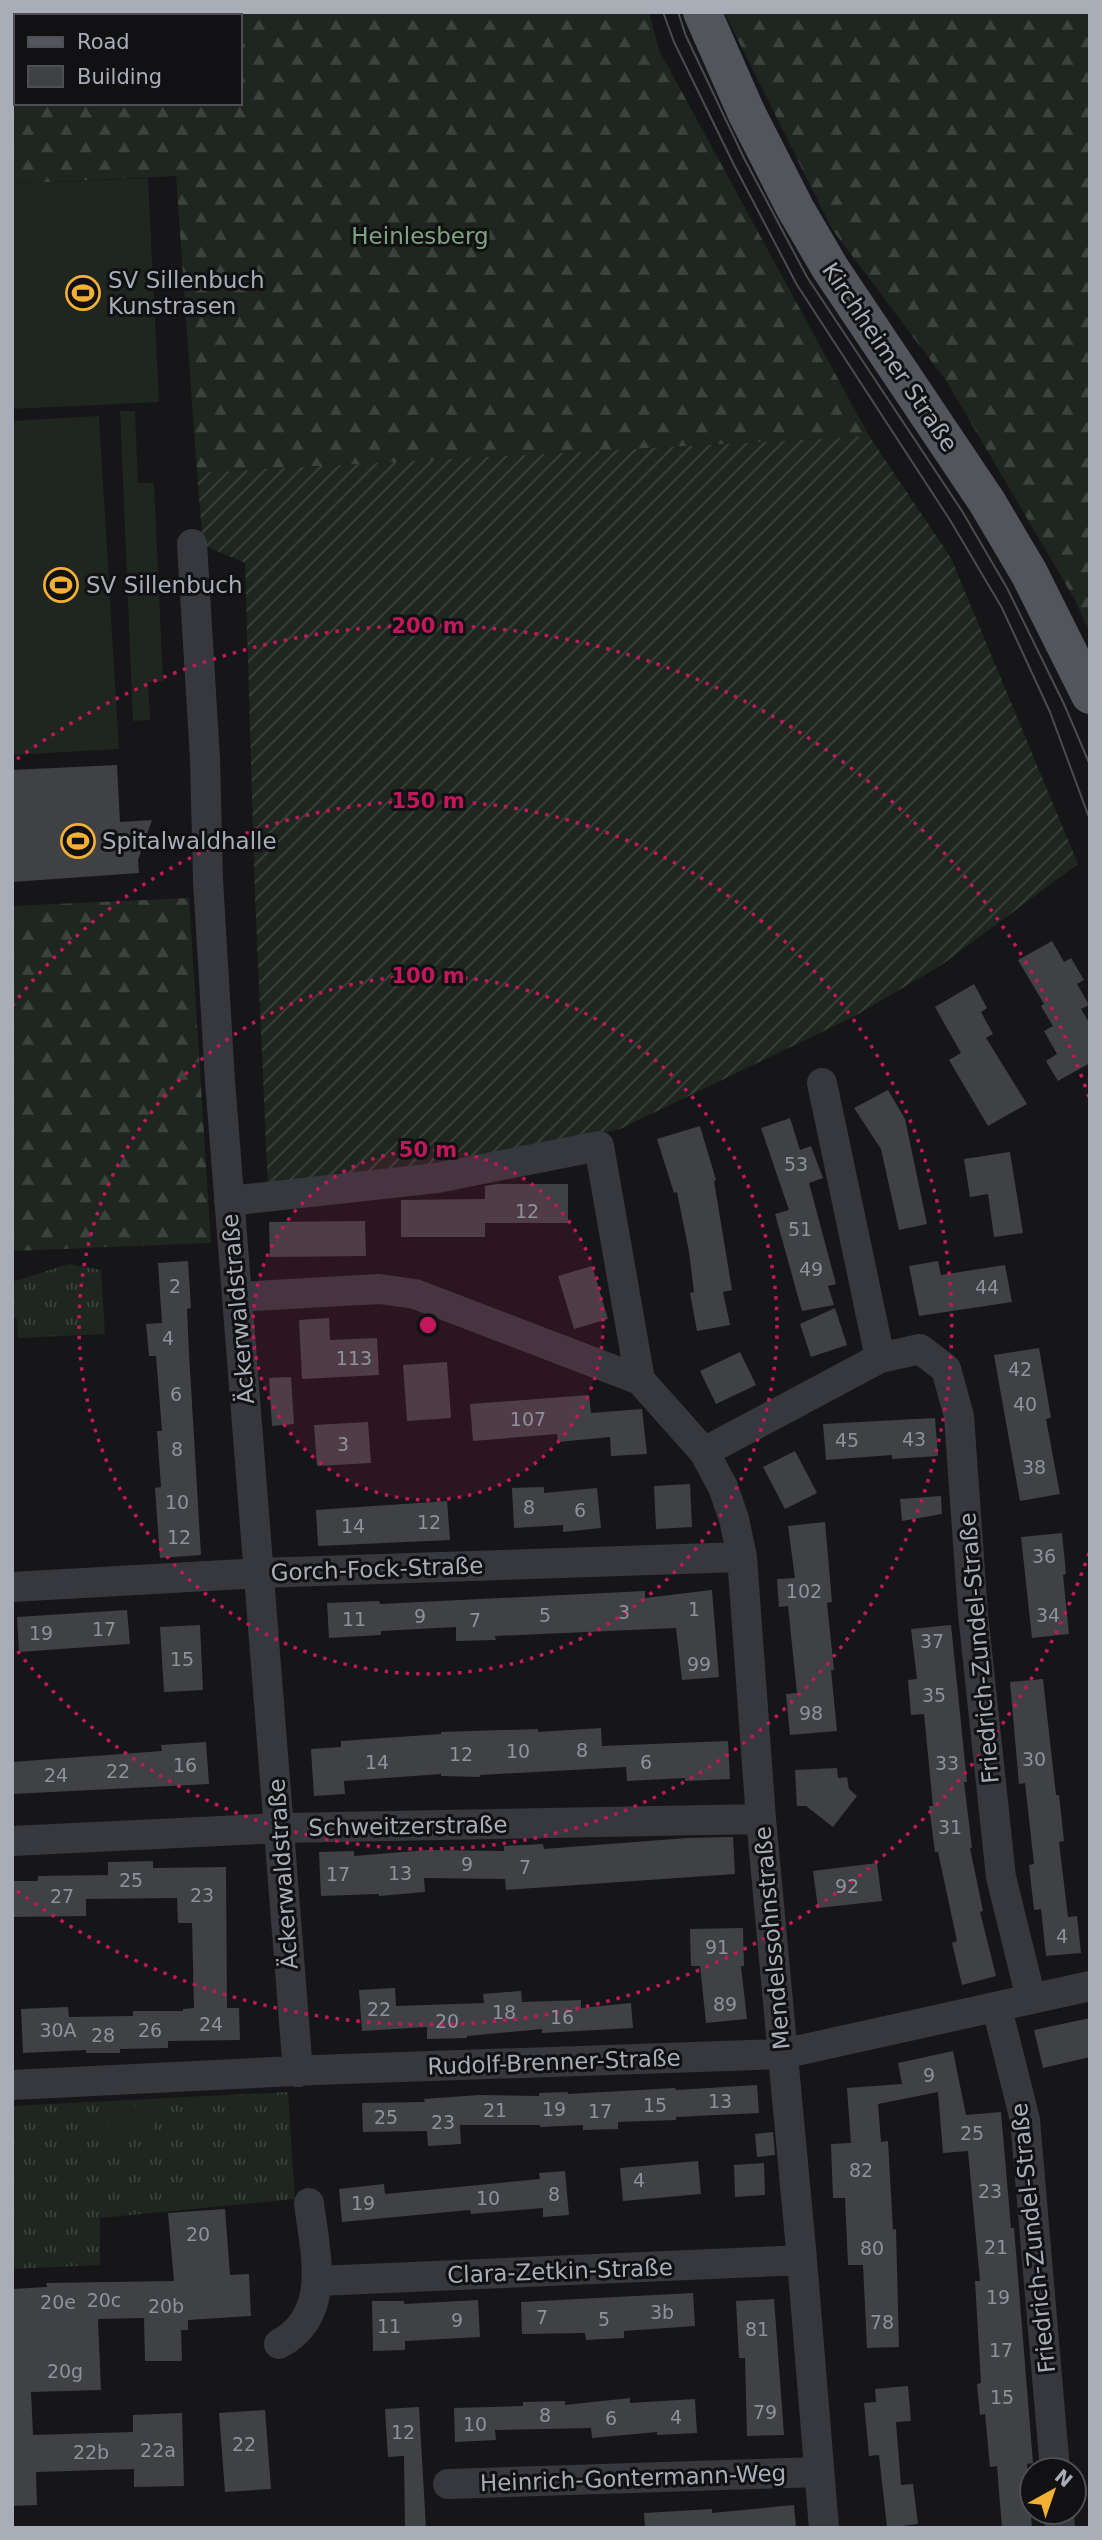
<svg xmlns="http://www.w3.org/2000/svg" width="1102" height="2540" viewBox="0 0 1102 2540" font-family="'DejaVu Sans',sans-serif">
<style>
.grass{fill:url(#grass-tufts)}
.forest{fill:url(#forest-firs);fill-rule:evenodd}
.garden{fill:url(#garden-furrows)}
.pitch{fill:#1e261f}
.building{fill:#404145}
.lines{fill:none;stroke-linecap:round;stroke-linejoin:round}
.minor{stroke:#37383d;stroke-width:30}
.major{stroke:#53555c;stroke-width:38}
.tram{stroke:#4a4c52;stroke-width:2}
.ring{fill:none;stroke:#c2185b;stroke-width:3.5;stroke-dasharray:3.5 7}
.labels{text-anchor:middle;stroke-width:6;stroke-linejoin:round;paint-order:stroke}
.number-label{font-size:19px;fill:#8e929b}
.park-label{font-size:23px;fill:#7fa381;stroke:#111113}
.poi-label{font-size:23px;fill:#a8adb8;stroke:#111113;text-anchor:start}
.street-label{font-size:23px;fill:#a8adb8;stroke:#111113}
.centre{fill:#c2185b;stroke:#111113;stroke-width:3.5}
.ring-label{font-size:21px;text-anchor:middle;font-weight:bold;fill:#c2185b;stroke:#111113;stroke-width:6;stroke-linejoin:round;paint-order:stroke}
</style>
<defs>
<pattern id="grass-tufts" width="24" height="20" patternUnits="userSpaceOnUse" patternTransform="scale(1.75)"><rect width="24" height="20" fill="#1e261f"/><path d="M3 7l-1-3M5 7V3M7 7l1-3M15 17l-1-3M17 17v-4M19 17l1-3" fill="none" stroke="#3c433d"/></pattern>
<pattern id="forest-firs" width="22" height="20" patternUnits="userSpaceOnUse" patternTransform="scale(1.75)"><rect width="22" height="20" fill="#1e261f"/><path d="M5 1l3.5 6h-7zM16 11l3.5 6h-7z" fill="#3c433d"/></pattern>
<pattern id="garden-furrows" width="10" height="10" patternUnits="userSpaceOnUse" patternTransform="scale(1.75)"><rect width="10" height="10" fill="#1e261f"/><path d="M-1 1l2-2M0 10L10 0M9 11l2-2" fill="none" stroke="#3c433d"/></pattern>
</defs>
<rect width="100%" height="100%" fill="#161618"/>
<!-- grass -->
<path class="grass" d="M69 1264 101 1270 105 1334 18 1338 17 1318H12V1282Z
M288 2092 295 2199 100 2218V2265L12 2269V2106Z"/>
<!-- forest -->
<path class="forest" d="M12 12H649L659 50 869 436 197 473 176 176 12 184ZM16 16H240V103H16Z
M724 12H1090V633L1075 600 947 382 832 229Z
M189 898 211 1243 12 1251V906Z"/>
<!-- garden -->
<path class="garden" d="M869 436 951 558 1078 864 940 966 853 1017 620 1129 437 1170 268 1189 255 896 245 563 203 545 197 473Z"/>
<!-- pitch -->
<path class="pitch" d="M148 178 159 402 12 409V184Z
M120 411H135L138 483H154L163 681 148 682 150 720 133 721Z
M99 416 119 749 12 755V421Z
M109 2105 156 2107 154 2141 108 2138Z"/>
<!-- building -->
<path class="building" d="M117 765 120 822 152 820 138 860 139 873 12 882V770Z
M1052 941 1064 962 1071 958 1084 980 1077 984 1089 1005 1081 1009 1090 1024V1063L1058 1081 1046 1061 1057 1054 1044 1031 1053 1026 1041 1006 1044 1004 1018 960Z
M974 984 987 1008 981 1012 993 1034 986 1038 1027 1104 988 1126 949 1060 961 1053 935 1007Z
M888 1090 905 1119 927 1224 899 1230 881 1149 854 1108Z
M790 1118 800 1150 811 1146 823 1178 809 1183 836 1284 828 1286 834 1305 802 1311 775 1214 789 1210 761 1128Z
M700 1126 716 1180 714 1181 732 1290 723 1292 730 1325 697 1331 690 1293 694 1292 689 1252 677 1192 674 1193 657 1139Z
M1010 1152 1023 1233 994 1237 988 1194 970 1197 964 1159Z
M497 1184H568V1223H485V1237H401V1200L485 1199V1186Z
M365 1221 366 1256 270 1257 269 1222Z
M188 1261 191 1308 187 1309 189 1353 201 1555 160 1558 155 1488 161 1487 157 1431H162L156 1356H149L146 1324 162 1323 158 1263Z
M938 1261 941 1275 1005 1265 1012 1302 919 1316 909 1266Z
M592 1266 608 1319 574 1329 558 1276Z
M835 1308 847 1345 811 1357 800 1324Z
M329 1318 330 1340 377 1338 379 1375 302 1379 299 1320Z
M1039 1348 1051 1418 1046 1419 1060 1494 1020 1501 994 1355Z
M740 1352 756 1385 716 1404 700 1371Z
M447 1362 451 1418 407 1421 403 1365Z
M291 1377 294 1424 272 1426 269 1378Z
M589 1395 591 1413 642 1409 647 1454 611 1456 610 1437 558 1442 557 1434 473 1441 470 1404Z
M935 1418 938 1456 892 1459V1455L826 1460 823 1424Z
M368 1422 371 1463 317 1466 314 1425Z
M795 1451 817 1493 785 1509 763 1467Z
M690 1484 692 1527 656 1529 654 1486Z
M544 1487V1493L597 1488 601 1528 563 1532V1525L514 1528 512 1488Z
M941 1496 942 1514 902 1521 900 1499Z
M447 1501 450 1540 318 1546 316 1510Z
M825 1522 832 1602 827 1603 834 1670H831L837 1731 790 1735 786 1694 797 1693 788 1606 779 1607 777 1579 795 1578 788 1526Z
M1062 1533 1066 1574 1063 1575 1069 1634 1032 1638 1021 1537Z
M712 1590 719 1677 682 1680 676 1628 495 1636 496 1640 456 1641V1627L381 1631V1635L329 1638 327 1603 379 1601 380 1604 645 1591V1598Z
M127 1610 130 1644 19 1652 17 1617Z
M200 1625 203 1690 164 1692 160 1627Z
M951 1625 967 1782H964L972 1848H970L983 1911 980 1912 996 1976 962 1985 952 1943 957 1941 938 1852H935L929 1806H933L924 1714 911 1715 908 1680 917 1679 911 1629Z
M1043 1679 1056 1795H1059L1064 1841 1059 1842 1068 1917 1077 1916 1081 1953 1046 1956 1041 1909 1034 1910 1029 1865 1034 1864 1025 1783 1019 1784 1010 1682Z
M601 1728 602 1746 728 1741 730 1779 685 1781V1778L627 1781 626 1767 480 1775V1777L441 1776V1774L344 1781 345 1794 314 1796 311 1749 341 1747V1741L441 1734V1732L538 1729V1732Z
M206 1742 209 1784 12 1794V1762L162 1751 161 1745Z
M837 1768 838 1778 847 1777 849 1789 857 1796 833 1827 806 1806H797L795 1770Z
M733 1837 735 1874 506 1890 505 1879 424 1878 425 1892 379 1896V1894L321 1896 319 1852 354 1851V1856L427 1850 504 1851V1846L543 1844 544 1849 687 1838Z
M153 1861V1868L226 1867 227 2008H239L240 2040 168 2041V2048L120 2049V2053H86V2050L23 2053 21 2009 68 2007 69 2017 133 2016V2011H183V2009L194 2008 192 1923H178L177 1898 86 1899V1916L12 1917V1881H38V1876L108 1875V1862Z
M877 1863 882 1901 818 1908 813 1871Z
M743 1928 744 1966H741L747 2019 706 2023 700 1966H691L690 1929Z
M395 1988 396 2006 484 2003 483 1994 521 1991 522 2002 581 2000V2008L631 2003 633 2028 542 2033V2029L467 2036V2038L427 2039V2027L362 2031 359 1990Z
M1090 2018V2057L1043 2068 1034 2030Z
M953 2051 966 2115 1001 2112 1011 2228H1014L1033 2463 1027 2464 1032 2528H1002L997 2466 990 2467 985 2414 980 2415 977 2384 981 2383 975 2281H980L968 2151 943 2153 938 2092 878 2104 881 2142 888 2141 893 2230 896 2229 899 2347 867 2348 863 2265H848L845 2198H833L831 2144 851 2143 847 2088 902 2084 898 2063Z
M757 2085 759 2113 676 2117V2120L618 2122V2129L583 2130V2125L540 2127V2125H460L461 2144 428 2146 427 2131 363 2132 362 2103 425 2102 424 2099 479 2095 539 2096V2093L568 2092V2094L675 2088 676 2090Z
M773 2132 775 2155 757 2157 755 2134Z
M698 2161 701 2194 623 2201 620 2168Z
M764 2163 765 2195 735 2197 734 2165Z
M565 2171 569 2215 543 2217V2208L471 2214 470 2210 342 2222 339 2189 384 2184 385 2194 540 2179 539 2173Z
M225 2209 230 2275 249 2274 251 2316 188 2320V2330H181L182 2361H145L144 2318 98 2319 101 2390 31 2392 33 2435 133 2432V2415L182 2413 184 2486 134 2487V2469L36 2472 37 2505 12 2506V2289L47 2287 46 2283 174 2281 168 2213Z
M693 2293 695 2326 624 2331V2338L586 2340 585 2333 522 2334 521 2302Z
M774 2299 784 2435 747 2436 745 2358H739L736 2301Z
M478 2300 480 2337 405 2341V2350L373 2351 372 2301H404V2304Z
M908 2386 911 2421 896 2422 901 2485 913 2484 918 2524 887 2528 879 2455 869 2456 864 2403 876 2402 875 2389Z
M630 2398V2403L695 2399 697 2433 657 2435V2432L592 2438 591 2428 495 2430 496 2440 455 2442 454 2408 523 2406V2402L565 2401V2405Z
M419 2407 426 2528H405L404 2456 388 2457 385 2409Z
M265 2410 271 2489 225 2492 219 2413Z
M794 2505 796 2528H645L644 2513 712 2509V2513Z"/>
<g class="lines">
<!-- minor -->
<path class="minor" d="M192 544 205 759 208 880 220 1081 298 2072
M822 1083 880 1358
M229 1201 437 1178 599 1146 640 1380 704 1452 723 1487 734 1519 742 1557 761 1819 802 2260 824 2528
M238 1297 379 1289 415 1294 640 1380
M704 1452 880 1358 920 1349 946 1369 959 1416 973 1614 1001 1877 1031 1999
M12 1587 259 1573 742 1557
M12 1841 281 1828 761 1819
M997 2008 1025 2120 1055 2470
M12 2085 315 2070 782 2054 1090 1986
M318 2281 802 2260
M279 2344C333 2315 315 2253 309 2203
M448 2484 819 2472
M1059 2512 1060 2528"/>
<!-- major -->
<path class="major" d="M702 12 747 114 795 208 830 268 987 502 1029 573 1090 695"/>
<!-- tram -->
<path class="tram" d="M663 12 674 42 734 165 797 285 950 520 1002 608 1050 712 1090 820
M678 12 686 36 744 158 807 277 962 511 1007 588 1064 704 1090 765"/>
</g>
<!-- distance rings -->
<circle cx="428" cy="1325" r="175" fill="#c2185b" fill-opacity=".12"/>
<g class="ring">
<circle cx="428" cy="1325" r="175"/>
<circle cx="428" cy="1325" r="349"/>
<path d="M12 1006A524 524 0 1 1 12 1644"/>
<path d="M1089 1553A699 699 0 0 1 17 1891M17 759A699 699 0 0 1 1089 1097"/>
</g>
<!-- icons -->
<defs>
<g id="stadium-ring" transform="scale(1.75)"><circle r="9.5" fill="#111113" stroke="#f2b134" stroke-width="1.5"/><path d="M0-5a6.5 5 0 1 0 0 10a6.5 5 0 1 0 0-10ZM-3.5-1.8h7v3.6h-7Z" fill="#f2b134"/></g>
</defs>
<g fill-rule="evenodd">
<use href="#stadium-ring" x="83" y="293"/>
<use href="#stadium-ring" x="61" y="585"/>
<use href="#stadium-ring" x="78" y="841"/>
</g>
<g class="labels">
<!-- number labels -->
<g class="number-label">
<text x="796" y="1171">53</text>
<text x="527" y="1218">12</text>
<text x="800" y="1236">51</text>
<text x="811" y="1276">49</text>
<text x="175" y="1293">2</text>
<text x="987" y="1294">44</text>
<text x="168" y="1345">4</text>
<text x="354" y="1365">113</text>
<text x="1020" y="1376">42</text>
<text x="176" y="1401">6</text>
<text x="1025" y="1411">40</text>
<text x="528" y="1426">107</text>
<text x="914" y="1446">43</text>
<text x="847" y="1447">45</text>
<text x="343" y="1451">3</text>
<text x="177" y="1456">8</text>
<text x="1034" y="1474">38</text>
<text x="177" y="1509">10</text>
<text x="529" y="1514">8</text>
<text x="580" y="1517">6</text>
<text x="429" y="1529">12</text>
<text x="353" y="1533">14</text>
<text x="179" y="1544">12</text>
<text x="1044" y="1563">36</text>
<text x="804" y="1598">102</text>
<text x="694" y="1616">1</text>
<text x="624" y="1619">3</text>
<text x="545" y="1622">5</text>
<text x="1048" y="1622">34</text>
<text x="420" y="1623">9</text>
<text x="354" y="1626">11</text>
<text x="475" y="1627">7</text>
<text x="104" y="1636">17</text>
<text x="41" y="1640">19</text>
<text x="932" y="1648">37</text>
<text x="182" y="1666">15</text>
<text x="699" y="1671">99</text>
<text x="934" y="1702">35</text>
<text x="811" y="1720">98</text>
<text x="582" y="1757">8</text>
<text x="518" y="1758">10</text>
<text x="461" y="1761">12</text>
<text x="1034" y="1766">30</text>
<text x="377" y="1769">14</text>
<text x="646" y="1769">6</text>
<text x="947" y="1770">33</text>
<text x="185" y="1772">16</text>
<text x="118" y="1778">22</text>
<text x="56" y="1782">24</text>
<text x="950" y="1834">31</text>
<text x="467" y="1871">9</text>
<text x="525" y="1874">7</text>
<text x="400" y="1880">13</text>
<text x="338" y="1881">17</text>
<text x="131" y="1887">25</text>
<text x="847" y="1893">92</text>
<text x="202" y="1902">23</text>
<text x="62" y="1903">27</text>
<text x="1062" y="1943">4</text>
<text x="717" y="1954">91</text>
<text x="725" y="2011">89</text>
<text x="379" y="2016">22</text>
<text x="504" y="2019">18</text>
<text x="562" y="2024">16</text>
<text x="447" y="2028">20</text>
<text x="211" y="2031">24</text>
<text x="58" y="2037">30A</text>
<text x="150" y="2037">26</text>
<text x="103" y="2042">28</text>
<text x="929" y="2082">9</text>
<text x="720" y="2108">13</text>
<text x="655" y="2112">15</text>
<text x="554" y="2116">19</text>
<text x="495" y="2117">21</text>
<text x="600" y="2118">17</text>
<text x="386" y="2124">25</text>
<text x="443" y="2129">23</text>
<text x="972" y="2140">25</text>
<text x="861" y="2177">82</text>
<text x="639" y="2187">4</text>
<text x="990" y="2198">23</text>
<text x="554" y="2201">8</text>
<text x="488" y="2205">10</text>
<text x="363" y="2210">19</text>
<text x="198" y="2241">20</text>
<text x="996" y="2254">21</text>
<text x="872" y="2255">80</text>
<text x="998" y="2304">19</text>
<text x="104" y="2307">20c</text>
<text x="58" y="2309">20e</text>
<text x="166" y="2313">20b</text>
<text x="662" y="2319">3b</text>
<text x="542" y="2324">7</text>
<text x="604" y="2326">5</text>
<text x="457" y="2327">9</text>
<text x="882" y="2329">78</text>
<text x="389" y="2333">11</text>
<text x="757" y="2336">81</text>
<text x="1001" y="2357">17</text>
<text x="65" y="2378">20g</text>
<text x="1002" y="2404">15</text>
<text x="765" y="2419">79</text>
<text x="545" y="2422">8</text>
<text x="676" y="2424">4</text>
<text x="611" y="2425">6</text>
<text x="475" y="2431">10</text>
<text x="403" y="2439">12</text>
<text x="244" y="2451">22</text>
<text x="158" y="2457">22a</text>
<text x="91" y="2459">22b</text>
</g>
<!-- park labels -->
<g class="park-label">
<text x="420" y="244">Heinlesberg</text>
</g>
<!-- poi labels -->
<g class="poi-label">
<text x="108" y="288">SV Sillenbuch<tspan x="108" dy="26">Kunstrasen</tspan></text>
<text x="86" y="593">SV Sillenbuch</text>
<text x="102" y="849">Spitalwaldhalle</text>
</g>
<!-- street labels -->
<g class="street-label">
<text transform="translate(890 357) rotate(56)" y="8">Kirchheimer Straße</text>
<text transform="translate(238 1309) rotate(-95)" y="8">Äckerwaldstraße</text>
<text transform="translate(377 1569) rotate(-2)" y="8">Gorch-Fock-Straße</text>
<text transform="translate(979 1648) rotate(-95)" y="8">Friedrich-Zundel-Straße</text>
<text transform="translate(408 1826) rotate(-1)" y="8">Schweitzerstraße</text>
<text transform="translate(283 1874) rotate(-94)" y="8">Äckerwaldstraße</text>
<text transform="translate(772 1938) rotate(-95)" y="8">Mendelssohnstraße</text>
<text transform="translate(554 2062) rotate(-2)" y="8">Rudolf-Brenner-Straße</text>
<text transform="translate(1033 2238) rotate(-96)" y="8">Friedrich-Zundel-Straße</text>
<text transform="translate(560 2271) rotate(-2)" y="8">Clara-Zetkin-Straße</text>
<text transform="translate(633 2478) rotate(-2)" y="8">Heinrich-Gontermann-Weg</text>
</g>
</g>
<circle cx="428" cy="1325" r="10" class="centre"/>
<g class="ring-label">
<text x="428" y="633">200 m</text>
<text x="428" y="808">150 m</text>
<text x="428" y="983">100 m</text>
<text x="428" y="1157">50 m</text>
</g>
<!-- border -->
<rect width="1102" height="2540" fill="none" stroke="#a8adb8" stroke-width="28"/>
<!-- legend -->
<rect x="14" y="14" width="228" height="91" fill="#111113" stroke="#4d4f55" stroke-width="2"/>
<rect x="28" y="37" width="35" height="10" fill="#53555c" stroke="#4d4f55" stroke-width="2"/>
<text x="77" y="49" font-size="21" fill="#a8adb8">Road</text>
<rect x="28" y="66" width="35" height="21" fill="#404145" stroke="#4d4f55" stroke-width="2"/>
<text x="77" y="84" font-size="21" fill="#a8adb8">Building</text>
<!-- north arrow -->
<g transform="translate(1053 2491) rotate(40)"><circle r="33" fill="#111113" stroke="#4d4f55" stroke-width="2"/>
<path d="M0-5L12 26L0 18L-12 26Z" fill="#f2b134"/>
<text y="-10" font-size="19" font-weight="bold" text-anchor="middle" fill="#a8adb8">N</text>
</g>
</svg>
